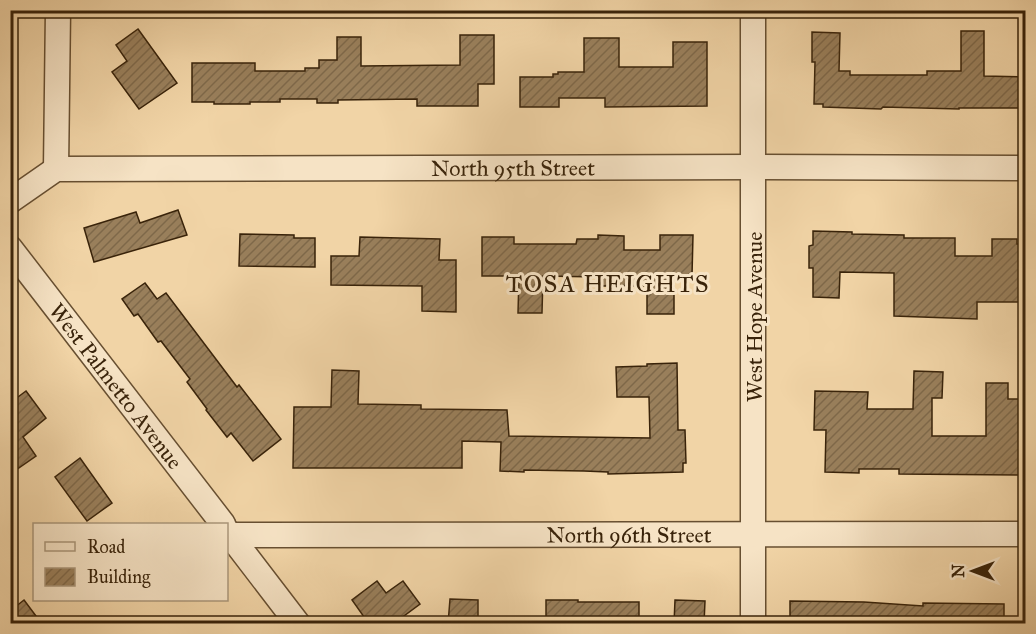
<svg xmlns="http://www.w3.org/2000/svg" width="1036" height="634" font-family="'IM FELL Great Primer',serif">
<defs>
<pattern id="building-hatch" width="6" height="6" patternUnits="userSpaceOnUse" patternTransform="scale(1.5)"><rect width="6" height="6" fill="#997f5b"/><path d="M-1 1l2-2M0 6l6-6M5 7l2-2" fill="none" stroke="#7e6849"/></pattern>
</defs>
<rect width="100%" height="100%" fill="#f1d4a6"/>
<filter id="stains"><feTurbulence type="fractalNoise" baseFrequency=".00333" numOctaves="4"/><feColorMatrix values="0 0 0 0 .2 0 0 0 0 .09 0 0 0 0 .02 0 0 0 .5 -.17"/></filter>
<radialGradient id="worn" r=".72"><stop offset=".6" stop-color="#630" stop-opacity="0"/><stop offset="1" stop-color="#630" stop-opacity=".3"/></radialGradient>
<g fill="url(#building-hatch)" stroke="#39230a" stroke-width="1.5">
<polygon points="138,29 177,83 139,109 112,72 127,61 116,45"/>
<polygon points="961,31 984,31 984,76 1026,77 1026,108 959,108 959,109 883,107 881,109 823,107 823,104 814,104 815,62 812,62 812,32 840,33 839,71 850,71 850,75 927,75 927,71 961,71"/>
<polygon points="460,35 494,35 494,84 478,84 478,106 417,106 417,99 338,100 338,103 317,103 317,99 280,99 280,102 250,102 250,104 214,104 214,102 192,102 192,63 255,63 255,71 305,71 305,68 319,68 319,60 337,60 337,37 361,37 361,66 460,65"/>
<polygon points="584,38 619,38 619,67 673,67 673,42 707,42 707,106 605,107 605,98 559,98 559,107 520,107 520,77 553,77 553,74 558,74 558,72 584,72"/>
<polygon points="178,210 187,235 94,262 84,228 136,212 140,223"/>
<polygon points="813,231 852,232 852,234 904,235 904,238 955,238 955,256 992,256 992,239 1017,239 1017,244 1026,244 1026,302 977,302 977,319 894,316 894,273 840,272 839,298 813,297 813,268 809,268 809,246 813,245"/>
<polygon points="240,234 294,235 294,238 315,238 315,267 239,266"/>
<polygon points="598,235 624,236 624,250 660,250 660,235 693,235 692,276 674,276 674,314 647,314 647,286 600,286 600,277 543,276 542,313 518,313 519,276 482,276 482,237 514,237 514,244 576,244 577,239 598,239"/>
<polygon points="360,237 440,239 439,260 456,260 456,312 422,311 422,286 331,285 331,256 359,256"/>
<polygon points="145,283 157,299 166,293 237,387 239,385 281,439 253,461 231,433 227,437 206,410 207,409 187,382 190,379 161,341 158,342 138,314 134,316 122,299"/>
<polygon points="677,363 678,430 685,430 686,463 683,463 683,472 608,474 608,472 584,471 524,470 524,472 500,471 501,442 462,441 462,468 293,468 294,407 331,407 332,370 359,371 358,404 421,405 421,409 507,410 509,436 650,438 649,397 617,397 616,367 647,366 647,364"/>
<polygon points="914,371 943,372 942,398 932,398 932,436 986,436 986,383 1008,383 1008,399 1026,399 1026,475 899,474 899,469 859,469 859,473 825,472 826,430 814,430 815,391 868,392 867,409 913,409"/>
<polygon points="26,391 46,418 23,437 36,456 10,474 10,403"/>
<polygon points="80,458 112,503 87,521 55,477"/>
<polygon points="377,581 386,593 403,581 420,604 393,624 369,624 352,600"/>
<polygon points="450,599 478,600 478,624 448,624"/>
<polygon points="24,600 42,624 10,624 10,611"/>
<polygon points="546,600 578,600 578,602 639,602 639,624 546,624"/>
<polygon points="675,600 705,601 704,624 674,624"/>
<polygon points="790,601 864,602 923,606 923,603 1004,604 1004,624 790,624"/>
</g>
<g fill="none" stroke-linecap="round" stroke-linejoin="round">
<g stroke="#674f31" stroke-width="27">
<g id="minor">
<polyline points="753,10 753,624"/>
<polyline points="56,169 58,10"/>
<path id="s1" d="M 10,201 L 56,169 L 753,167 L 1026,168"/>
<path id="s2" d="M 10,248 L 223,524"/>
<polyline points="226,530 298,624"/>
<path id="s3" d="M 231,535 L 1026,534"/>
</g>
</g>
<use href="#minor" stroke="#f6e3c5" stroke-width="24"/>
</g>
<g text-anchor="middle" stroke-width="6" stroke-linejoin="round" paint-order="stroke">
<g font-size="22" fill="#39230a" stroke="#f6e3c5">
<text dy="8" stroke="none"><textPath href="#s1" startOffset="513">North 95th Street</textPath></text>
<text transform="translate(754 317) rotate(-90)" y="8">West Hope Avenue</text>
<text dy="8" stroke="none"><textPath href="#s2" startOffset="174">West Palmetto Avenue</textPath></text>
<text dy="8" stroke="none"><textPath href="#s3" startOffset="398">North 96th Street</textPath></text>
</g>
<g font-size="24" letter-spacing="1.5" fill="#39230a" stroke="#f6e3c5">
<text x="608" y="292">TOSA HEIGHTS</text>
</g>
</g>
<rect width="1036" height="634" fill="none" stroke="#f1d4a6" stroke-width="36"/>
<rect x="12" y="12" width="1012" height="610" fill="none" stroke="#39230a" stroke-width="3"/>
<rect x="18" y="18" width="1000" height="598" fill="none" stroke="#39230a" stroke-width="1.5"/>
<rect x="33" y="523" width="195" height="78" fill="#f6e3c5" stroke="#aa967a" stroke-width="1.5"/>
<rect x="45" y="542" width="30" height="9" fill="#f6e3c5" stroke="#aa967a" stroke-width="1.5"/>
<text x="87" y="553" font-size="18" fill="#39230a">Road</text>
<rect x="45" y="568" width="30" height="18" fill="url(#building-hatch)" stroke="#aa967a" stroke-width="1.5"/>
<text x="87" y="583" font-size="18" fill="#39230a">Building</text>
<g transform="translate(973 571) rotate(270)" stroke="#f6e3c5" stroke-width="4.5" paint-order="stroke">
<path d="M0-4.5L10 22L0 15L-10 22Z" fill="#39230a"/>
<text y="-9" font-size="16" font-weight="bold" text-anchor="middle" fill="#39230a">N</text>
</g>
<rect width="100%" height="100%" filter="url(#stains)"/>
<rect width="100%" height="100%" fill="url(#worn)"/>
</svg>
